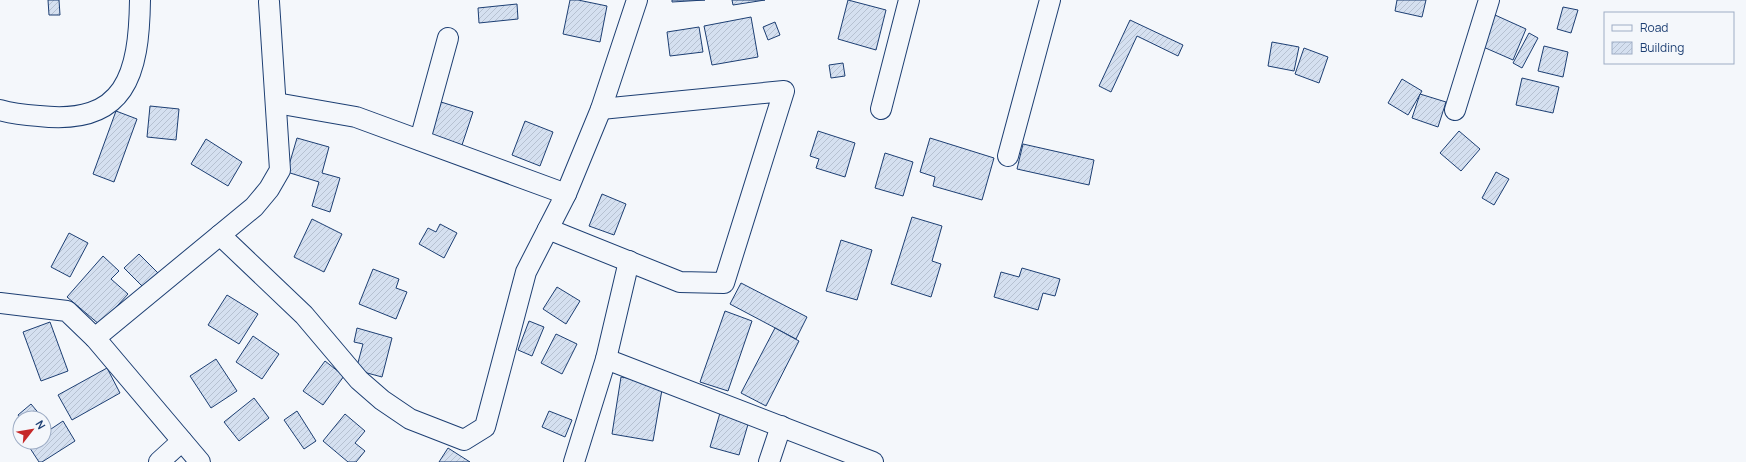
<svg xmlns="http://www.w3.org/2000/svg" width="1746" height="462" font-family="Manrope,sans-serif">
<defs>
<pattern id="building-hatch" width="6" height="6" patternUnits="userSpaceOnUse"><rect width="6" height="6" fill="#d5e0f0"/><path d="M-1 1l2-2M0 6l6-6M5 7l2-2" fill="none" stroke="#b6c1d1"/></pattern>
</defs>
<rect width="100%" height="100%" fill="#f4f7fb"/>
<g fill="url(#building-hatch)" stroke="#1d3f73">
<polygon points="48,0 59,0 60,15 49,15"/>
<polygon points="570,0 578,0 607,6 600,42 563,34"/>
<polygon points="672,0 705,0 672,2"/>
<polygon points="732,0 765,0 733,5"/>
<polygon points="848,0 886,10 876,50 838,39"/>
<polygon points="1397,0 1426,0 1422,17 1395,11"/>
<polygon points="517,4 518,19 479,23 478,8"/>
<polygon points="1563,7 1578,10 1571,33 1557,29"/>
<polygon points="1495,15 1526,29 1513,60 1481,46"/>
<polygon points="751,17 758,57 712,65 704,26"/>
<polygon points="1130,20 1183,45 1178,56 1137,36 1111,92 1099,86"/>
<polygon points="775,22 780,35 768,40 763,27"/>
<polygon points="699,27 703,52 670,56 667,32"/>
<polygon points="1529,33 1538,38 1522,68 1513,63"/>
<polygon points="1272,42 1299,47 1294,71 1268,66"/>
<polygon points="1544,46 1568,52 1563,77 1538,71"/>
<polygon points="1304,48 1328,57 1319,83 1295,74"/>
<polygon points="843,63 845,76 831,78 829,65"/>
<polygon points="1522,78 1559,87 1553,113 1516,105"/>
<polygon points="1402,79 1422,91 1408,115 1388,103"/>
<polygon points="1420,94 1446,102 1438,127 1412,118"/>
<polygon points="441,102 473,112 462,145 431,135"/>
<polygon points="150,106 179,109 176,140 147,137"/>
<polygon points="116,111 137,119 114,182 93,174"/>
<polygon points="525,121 553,132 540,166 512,155"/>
<polygon points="818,131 855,143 845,177 816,168 819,159 810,156"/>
<polygon points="1459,131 1480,149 1461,171 1440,153"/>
<polygon points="297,138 329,147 322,173 340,178 330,212 312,206 319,182 287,172"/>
<polygon points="930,138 994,158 982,200 933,186 935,177 920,172"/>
<polygon points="206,139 242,162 228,186 191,164"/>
<polygon points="1023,144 1094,160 1089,185 1017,169"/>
<polygon points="885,153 913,162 903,196 875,188"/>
<polygon points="1496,172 1509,179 1494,205 1482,198"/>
<polygon points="602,194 626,204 614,235 589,226"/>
<polygon points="912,217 942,226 932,261 941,264 931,297 891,284"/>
<polygon points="312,219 342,234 324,272 294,257"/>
<polygon points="440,224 457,233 444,258 419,244 428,228 436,232"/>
<polygon points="69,233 88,243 70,277 51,267"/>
<polygon points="841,240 872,250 857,300 826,291"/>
<polygon points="139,254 158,273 143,287 124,268"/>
<polygon points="103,256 119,271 111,279 128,294 100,325 67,297"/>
<polygon points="1022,268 1060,279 1055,296 1043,293 1038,310 994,297 1001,272 1019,277"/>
<polygon points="373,269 399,279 396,288 407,292 396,319 359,304"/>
<polygon points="741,283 807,317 796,339 730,304"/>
<polygon points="557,287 580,301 566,324 543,309"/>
<polygon points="227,295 258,314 239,344 208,325"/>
<polygon points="725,311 752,321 728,391 700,382"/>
<polygon points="529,321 544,327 532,356 518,350"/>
<polygon points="50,322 68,371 41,381 23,332"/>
<polygon points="357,328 392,338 382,377 356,370 363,344 354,342"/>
<polygon points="775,328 799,341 766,406 741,393"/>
<polygon points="556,334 577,344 562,374 541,363"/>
<polygon points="253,336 279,354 262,379 236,362"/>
<polygon points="216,359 237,391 211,408 190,376"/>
<polygon points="325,361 344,376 323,405 303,391"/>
<polygon points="107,368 120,393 72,420 58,395"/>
<polygon points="621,377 663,384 653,441 612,434"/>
<polygon points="254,398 269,418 239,441 224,422"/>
<polygon points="31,404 41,416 38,418 20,418 18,415"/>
<polygon points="297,411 316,441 304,449 284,420"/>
<polygon points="549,411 572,420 565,437 542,427"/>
<polygon points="720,413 749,421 739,455 710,447"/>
<polygon points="345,414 365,431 355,443 365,451 356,462 348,462 323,441"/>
<polygon points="63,421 75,441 42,462 39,462 26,442 44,442 44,425 47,423 51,429"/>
<polygon points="448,448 470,462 439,462"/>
</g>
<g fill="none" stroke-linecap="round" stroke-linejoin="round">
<g stroke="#1d3f73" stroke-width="22">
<g id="minor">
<polyline points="881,109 909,0"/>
<path d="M 0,110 C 13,114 26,115 39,116 C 126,126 139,74 140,0"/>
<polyline points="1455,110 1489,0"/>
<polyline points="420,140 448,38"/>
<polyline points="1008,156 1050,0"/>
<polyline points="566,194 601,109 637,0"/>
<polyline points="548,229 680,282 724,283 784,91 601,109"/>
<polyline points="220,235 304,315 359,380 382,400 410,419 464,440 485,427 526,272 566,194 356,117 276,103"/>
<polyline points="0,303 67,311 95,338 200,462"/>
<polyline points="95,338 254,207 269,189 280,170 269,2"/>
<polyline points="606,359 873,462"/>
<polyline points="159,462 182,441"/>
<polyline points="574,462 606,359 629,261"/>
<polyline points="769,462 781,426"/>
</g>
</g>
<use href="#minor" stroke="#f4f7fb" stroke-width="20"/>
</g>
<rect x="1604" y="12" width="130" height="52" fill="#f4f7fb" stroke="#9eadc5"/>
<rect x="1612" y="25" width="20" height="6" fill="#f4f7fb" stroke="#9eadc5"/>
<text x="1640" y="32" font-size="12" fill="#1d3f73">Road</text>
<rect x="1612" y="42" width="20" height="12" fill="url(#building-hatch)" stroke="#9eadc5"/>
<text x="1640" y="52" font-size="12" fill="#1d3f73">Building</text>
<g transform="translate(32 430) rotate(59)"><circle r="19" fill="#f4f7fb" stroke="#9eadc5"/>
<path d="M0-3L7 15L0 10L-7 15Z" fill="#c62828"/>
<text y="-6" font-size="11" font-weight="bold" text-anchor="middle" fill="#1d3f73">N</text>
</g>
</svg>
